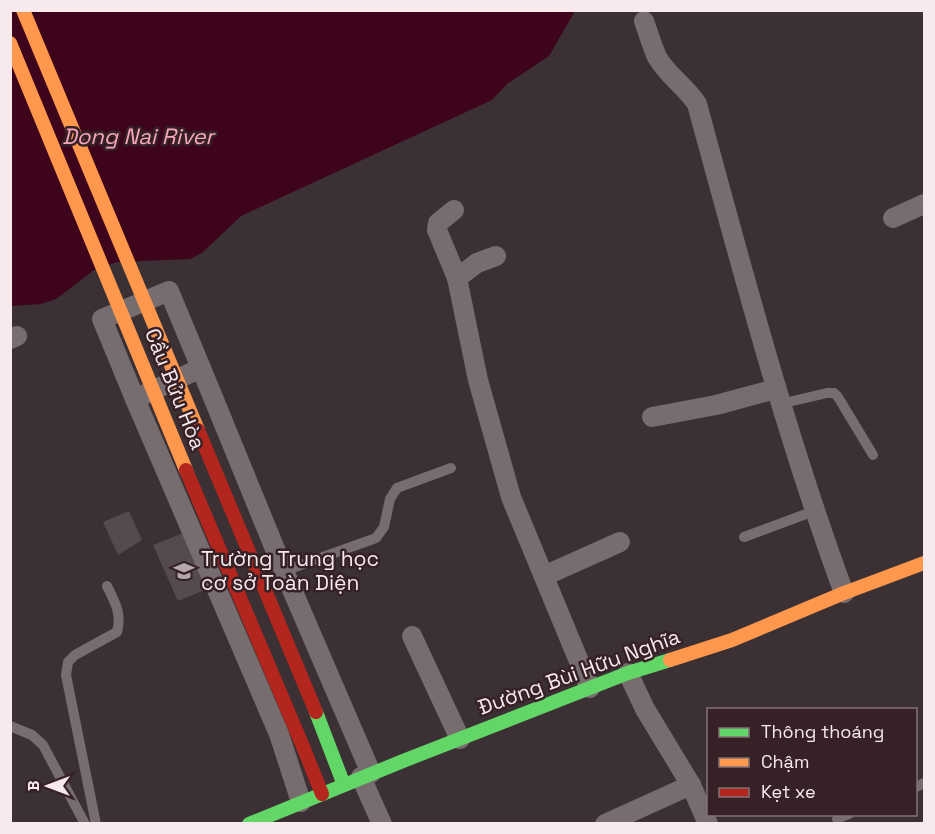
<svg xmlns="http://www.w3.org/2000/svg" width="935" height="834" font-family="'Space Grotesk',sans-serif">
<rect width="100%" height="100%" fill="#3b3033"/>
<polygon fill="#3e041c" points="11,11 575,11 549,56 507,84 492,100 241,216 202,253 190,259 117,262 94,270 56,299 41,304 11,306"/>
<g fill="#554a4d">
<polygon points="129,511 142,540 118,555 103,522"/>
<polygon points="186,532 210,588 178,601 153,545"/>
</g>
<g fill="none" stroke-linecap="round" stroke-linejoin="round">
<g stroke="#776c6e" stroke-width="10">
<polyline points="780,404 827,393 834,393 838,397 873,455"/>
<polyline points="744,537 814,511"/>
<polyline points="284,571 376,538 384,527 390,499 397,488 451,468"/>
<polyline points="10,726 32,735 43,745 85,824"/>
<polyline points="916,787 924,783"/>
<polyline points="837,819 849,814"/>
<path d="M 96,824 L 66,675 L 68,662 L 75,655 L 117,632 C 122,614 115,602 107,586"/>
</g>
<g stroke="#776c6e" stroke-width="20">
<path d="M 644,21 C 648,32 652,46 657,57 C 667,75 686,87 697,104 C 742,269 785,433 844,593"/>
<polyline points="454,210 438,223 437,230 457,278"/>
<polyline points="893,218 924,204"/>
<polyline points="496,256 477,263 457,278 478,380 511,497 590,688"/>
<polyline points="10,339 17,336"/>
<polyline points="135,399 102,319 169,291 201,368"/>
<polyline points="652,417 716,405 776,389"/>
<polyline points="544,576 620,542"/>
<polyline points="412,636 460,739"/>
<polyline points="628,673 645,709 691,785 708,824"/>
<polyline points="361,777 382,824"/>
<polyline points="301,802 279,734 135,399 201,368 284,571 371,773"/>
<polyline points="605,824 691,785"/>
</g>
<g stroke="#63d668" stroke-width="14">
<polyline points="316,712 344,785"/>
<polyline points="249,824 403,761 628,673 670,660"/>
</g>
<polyline stroke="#ff974d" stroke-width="14" points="670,660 732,640 844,593 924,563"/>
<polyline stroke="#b3261e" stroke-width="14" points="304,749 322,794"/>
<g stroke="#ff974d" stroke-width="14">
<polyline points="23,10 198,430"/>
<polyline points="10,43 186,470"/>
</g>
<g stroke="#b3261e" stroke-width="14">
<polyline points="198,430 316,712"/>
<polyline points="186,470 304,749"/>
</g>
</g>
<defs>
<g id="school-bare" transform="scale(1.62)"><path d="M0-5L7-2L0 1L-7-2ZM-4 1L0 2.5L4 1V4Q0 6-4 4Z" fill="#b5a8ab" stroke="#352126" stroke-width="2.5" paint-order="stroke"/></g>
</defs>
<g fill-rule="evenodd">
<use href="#school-bare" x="184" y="571"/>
</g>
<g text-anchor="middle" stroke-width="5" stroke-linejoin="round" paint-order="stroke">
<g font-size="21" fill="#f7e9ec" stroke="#352126">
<text transform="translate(175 389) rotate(68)" y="7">Cầu Bửu Hòa</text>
<text transform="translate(579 672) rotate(-20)" y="7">Đường Bùi Hữu Nghĩa</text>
</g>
<g font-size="21" fill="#f7e9ec" stroke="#352126" text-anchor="start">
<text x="201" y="566">Trường Trung học<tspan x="201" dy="24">cơ sở Toàn Diện</tspan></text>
</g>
<g font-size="22" font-style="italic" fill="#f8a6bc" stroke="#352126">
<text x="138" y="144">Dong Nai River</text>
</g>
</g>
<rect width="935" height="834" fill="none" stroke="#f7e9ec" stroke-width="24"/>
<rect x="707" y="708" width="210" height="108" fill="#352126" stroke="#837175" stroke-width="1.5"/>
<rect x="719" y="728" width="30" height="9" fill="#63d668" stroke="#837175" stroke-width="1.5"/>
<text x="761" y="738" font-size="18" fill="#f7e9ec">Thông thoáng</text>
<rect x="719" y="758" width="30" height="9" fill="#ff974d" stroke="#837175" stroke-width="1.5"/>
<text x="761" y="768" font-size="18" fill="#f7e9ec">Chậm</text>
<rect x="719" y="788" width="30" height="9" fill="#b3261e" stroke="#837175" stroke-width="1.5"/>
<text x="761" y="798" font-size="18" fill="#f7e9ec">Kẹt xe</text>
<g transform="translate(48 786) rotate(270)" stroke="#352126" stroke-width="4.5" paint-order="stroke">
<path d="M0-4.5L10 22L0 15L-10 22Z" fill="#f7e9ec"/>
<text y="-9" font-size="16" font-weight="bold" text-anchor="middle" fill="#f7e9ec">B</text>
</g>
</svg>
